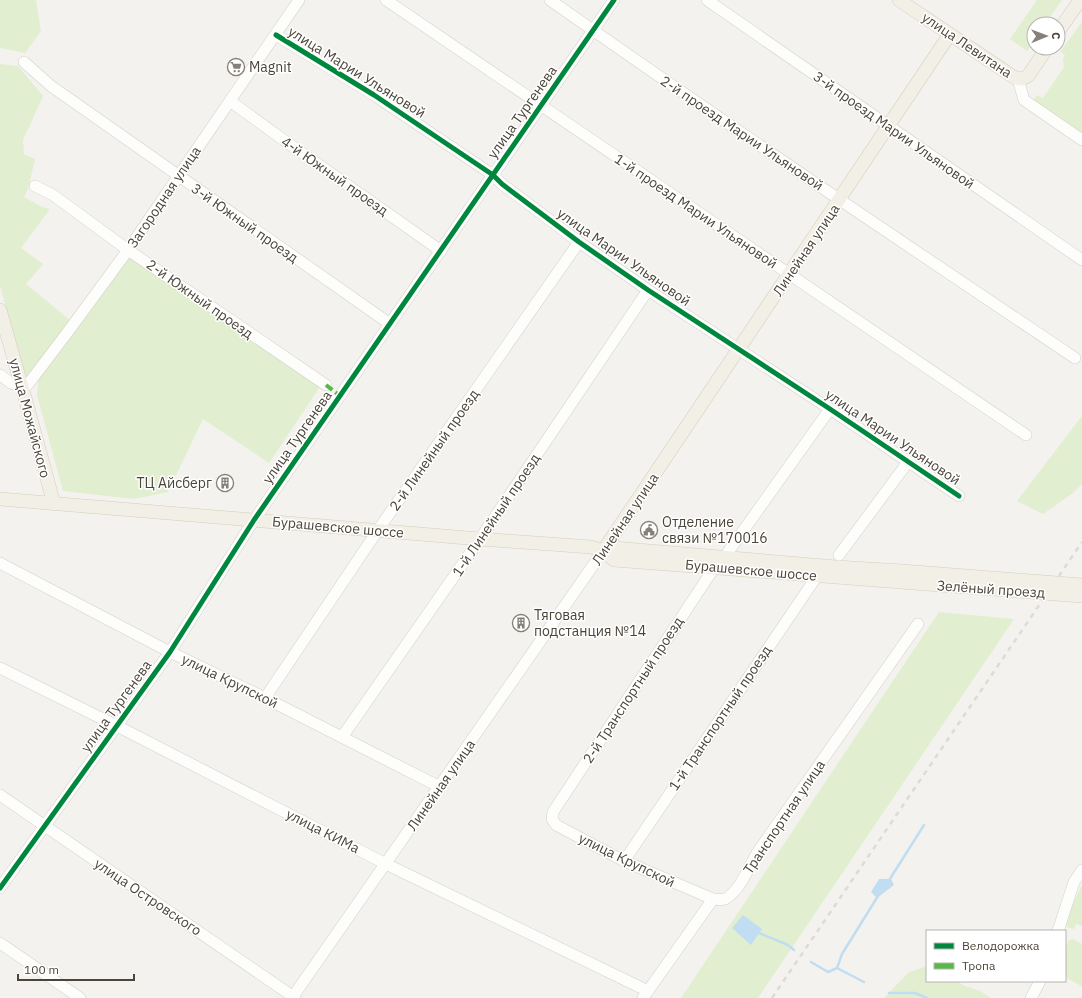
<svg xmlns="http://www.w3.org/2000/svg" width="1082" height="998" font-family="'IBM Plex Sans',sans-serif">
<rect width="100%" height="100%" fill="#f4f2ee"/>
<g fill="#e1eecf">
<polygon points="0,0 36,0 41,31 25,53 0,48"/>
<polygon points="1037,0 1062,0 1045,24 1034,24 1034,41 1027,51 1010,39"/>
<polygon points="1082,22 1082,136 1032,102 1037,95 1043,98 1064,67 1063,60 1065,55 1060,52"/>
<polygon points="0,64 18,66 43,96 23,140 24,154 35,159 28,189 24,197 42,207 50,209 21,248 43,264 26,284 71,321 27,378 25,377 0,286"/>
<polygon points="129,254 321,385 269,463 203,419 168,492 134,499 63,491 37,395 38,383 40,377"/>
<polygon points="1082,416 1082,484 1073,493 1043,514 1017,501"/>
<polygon points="939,612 1014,619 758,998 681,998"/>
<polygon points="1082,885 1082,926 1076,924 1074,929 1066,927 1068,914"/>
<polygon points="1073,939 1082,944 1082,986 1081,986 1065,977 1065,948 1069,940"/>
<polygon points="927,966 927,981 956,981 965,986 980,991 991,998 884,998 909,972"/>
</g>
<g fill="#c0ddf1">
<polygon points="879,879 891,879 894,885 877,898 871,892"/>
<polygon points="743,915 762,929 751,945 732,928"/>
</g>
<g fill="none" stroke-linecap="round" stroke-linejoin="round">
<g stroke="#c0ddf1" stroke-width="2.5">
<polyline points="888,882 924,825"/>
<polyline points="759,933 788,945 794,950"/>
<polyline points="811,962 828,972 837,968 864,982"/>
<polyline points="837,968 842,954 878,896"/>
<polyline points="889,993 915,993 927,998"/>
</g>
<g stroke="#d2d0cb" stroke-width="12">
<g id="minor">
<polyline points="386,0 1026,435"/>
<path d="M 550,0 C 723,122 899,240 1075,358"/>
<polyline points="707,0 1082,260"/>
<polyline points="276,35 374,95 493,175 502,184 579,242 648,290 830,409 959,496"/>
<polyline points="24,62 51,86 390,324"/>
<polyline points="1018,79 1024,100 1082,140"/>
<polyline points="230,101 285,141 441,251"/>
<polyline points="35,186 53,195 128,250 326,385"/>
<polyline points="0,375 11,383 23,388 29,383 67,333 128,250 299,0"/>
<polyline points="839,555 908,462"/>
<polyline points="727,557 728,552 830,409"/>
<polyline points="0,563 170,652 265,698 440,787"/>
<polyline points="712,567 712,571 553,812 552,819 556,825 624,861 713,899"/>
<polyline points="0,668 117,726 386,864 648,991"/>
<polyline points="265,698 378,530 579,242"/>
<polyline points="342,737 480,539 648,290"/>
<polyline points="0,795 295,998"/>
<polyline points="624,861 817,576"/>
<polyline points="0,888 170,652 254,520 614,0"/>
<polyline points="1058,931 1074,882 1082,870"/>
<polyline points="0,943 80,998"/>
<polyline points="292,998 603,551"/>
<path d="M 643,998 L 713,899 C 716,899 722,900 725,899 C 740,891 749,867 757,853 L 918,624"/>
<polyline points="1031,998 1040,981"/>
</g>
</g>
<g stroke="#d6cebb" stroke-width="14">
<g id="major">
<polyline points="899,0 1015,78 1022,79 1028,76 1047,48"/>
<polyline points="1058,32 1080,0"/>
<polyline points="0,310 29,412 54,504"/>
<polyline points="0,499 480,539 591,547 603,551 614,560 901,582"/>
<polyline points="603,551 950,34"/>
<polyline points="603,551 614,548 836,567 902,571"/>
</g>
</g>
<use href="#minor" stroke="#fdfdfc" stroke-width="11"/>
<use href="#major" stroke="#f2efe6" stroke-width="13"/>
<polyline stroke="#dbdbda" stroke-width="2.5" stroke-dasharray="5 5" stroke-linecap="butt" points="772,998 1082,542"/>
<g stroke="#d6cebb" stroke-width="14" stroke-linecap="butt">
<g id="major-bridge">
<polyline points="902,571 1082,585"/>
<polyline points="901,582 1082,596"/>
</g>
</g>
<use href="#major-bridge" stroke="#f2efe6" stroke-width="13"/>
<polyline stroke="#58b947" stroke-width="4" stroke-dasharray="8 4" stroke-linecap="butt" points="326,385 340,396"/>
<g stroke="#fff" stroke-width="8">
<g id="cycleway">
<polyline points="276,35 374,95 493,175 502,184 579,242 648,290 830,409 959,496"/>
<polyline points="0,888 170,652 254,520 614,0"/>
</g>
</g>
<use href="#cycleway" stroke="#00873e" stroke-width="5"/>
</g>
<defs>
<g id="supermarket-ring" transform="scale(0.9)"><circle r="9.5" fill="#fff" stroke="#868178" stroke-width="1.5"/><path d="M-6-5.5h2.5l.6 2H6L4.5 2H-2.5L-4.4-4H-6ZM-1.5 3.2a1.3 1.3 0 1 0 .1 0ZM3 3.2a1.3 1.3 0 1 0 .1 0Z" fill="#868178"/></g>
<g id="building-ring" transform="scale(0.9)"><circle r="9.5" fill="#fff" stroke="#868178" stroke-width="1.5"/><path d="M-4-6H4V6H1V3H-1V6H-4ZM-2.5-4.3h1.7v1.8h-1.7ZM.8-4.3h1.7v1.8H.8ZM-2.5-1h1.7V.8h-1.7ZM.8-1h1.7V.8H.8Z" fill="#868178"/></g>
<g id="civic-ring" transform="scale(0.9)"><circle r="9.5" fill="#fff" stroke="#868178" stroke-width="1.5"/><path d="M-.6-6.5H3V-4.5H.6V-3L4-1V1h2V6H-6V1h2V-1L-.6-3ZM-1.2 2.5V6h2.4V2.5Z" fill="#868178"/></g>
</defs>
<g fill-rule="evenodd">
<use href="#supermarket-ring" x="236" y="67"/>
<use href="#building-ring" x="225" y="483"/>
<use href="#civic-ring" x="649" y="530"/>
<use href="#building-ring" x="521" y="623"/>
</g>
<g text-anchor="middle" stroke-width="3" stroke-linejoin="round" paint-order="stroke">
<g font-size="14" fill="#4b4439" stroke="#fff">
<text transform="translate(967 45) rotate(34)" y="5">улица Левитана</text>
<text transform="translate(357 72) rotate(32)" y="5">улица Марии Ульяновой</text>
<text transform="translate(522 112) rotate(-55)" y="5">улица Тургенева</text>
<text transform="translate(894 130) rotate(35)" y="5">3-й проезд Марии Ульяновой</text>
<text transform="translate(742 133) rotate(34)" y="5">2-й проезд Марии Ульяновой</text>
<text transform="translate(335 176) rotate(35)" y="5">4-й Южный проезд</text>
<text transform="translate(164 197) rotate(-56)" y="5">Загородная улица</text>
<text transform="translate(696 211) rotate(34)" y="5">1-й проезд Марии Ульяновой</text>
<text transform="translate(245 223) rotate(35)" y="5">3-й Южный проезд</text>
<text transform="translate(806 250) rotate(-56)" y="5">Линейная улица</text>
<text transform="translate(624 257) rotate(35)" y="5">улица Марии Ульяновой</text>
<text transform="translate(200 299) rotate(35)" y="5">2-й Южный проезд</text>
<text transform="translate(30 418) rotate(75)" y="5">улица Можайского</text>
<text transform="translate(297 437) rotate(-55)" y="5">улица Тургенева</text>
<text transform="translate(893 437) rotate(34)" y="5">улица Марии Ульяновой</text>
<text transform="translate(434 450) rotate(-55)" y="5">2-й Линейный проезд</text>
<text transform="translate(496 515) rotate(-56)" y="5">1-й Линейный проезд</text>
<text transform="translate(625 519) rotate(-56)" y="5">Линейная улица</text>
<text transform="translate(338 527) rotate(5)" y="5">Бурашевское шоссе</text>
<text transform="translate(751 570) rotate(5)" y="5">Бурашевское шоссе</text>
<text transform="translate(991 589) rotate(4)" y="5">Зелёный проезд</text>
<text transform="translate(230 681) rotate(26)" y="5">улица Крупской</text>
<text transform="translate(633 690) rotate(-57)" y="5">2-й Транспортный проезд</text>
<text transform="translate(116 706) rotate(-54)" y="5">улица Тургенева</text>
<text transform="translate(720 718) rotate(-56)" y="5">1-й Транспортный проезд</text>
<text transform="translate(441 785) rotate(-55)" y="5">Линейная улица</text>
<text transform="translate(784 817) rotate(-56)" y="5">Транспортная улица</text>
<text transform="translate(323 831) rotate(27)" y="5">улица КИМа</text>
<text transform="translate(627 860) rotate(26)" y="5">улица Крупской</text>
<text transform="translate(148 897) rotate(34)" y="5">улица Островского</text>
</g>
<g font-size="14" fill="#4b4439" stroke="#fff" text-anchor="start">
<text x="249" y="72">Magnit</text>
<text x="212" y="488" text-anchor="end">ТЦ Айсберг</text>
<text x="662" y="527">Отделение<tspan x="662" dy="16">связи №170016</tspan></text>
<text x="534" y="620">Тяговая<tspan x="534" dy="16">подстанция №14</tspan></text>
</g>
</g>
<rect x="926" y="930" width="140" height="52" fill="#ffffff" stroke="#b7b4b0"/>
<rect x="934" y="943" width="20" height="6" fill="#00873e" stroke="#b7b4b0"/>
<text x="962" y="950" font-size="12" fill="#4b4439">Велодорожка</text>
<rect x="934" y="963" width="20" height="6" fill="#58b947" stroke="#b7b4b0"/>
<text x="962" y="970" font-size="12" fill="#4b4439">Тропа</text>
<g transform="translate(1046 36) rotate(89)"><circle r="19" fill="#ffffff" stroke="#b7b4b0"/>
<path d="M0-3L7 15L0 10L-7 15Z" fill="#868178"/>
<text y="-6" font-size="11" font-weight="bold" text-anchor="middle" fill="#4b4439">С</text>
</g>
<path d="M18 974v6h116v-6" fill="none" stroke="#4b4439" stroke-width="2"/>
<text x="24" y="974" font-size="12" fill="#4b4439" stroke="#ffffff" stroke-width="3" paint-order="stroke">100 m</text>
</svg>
